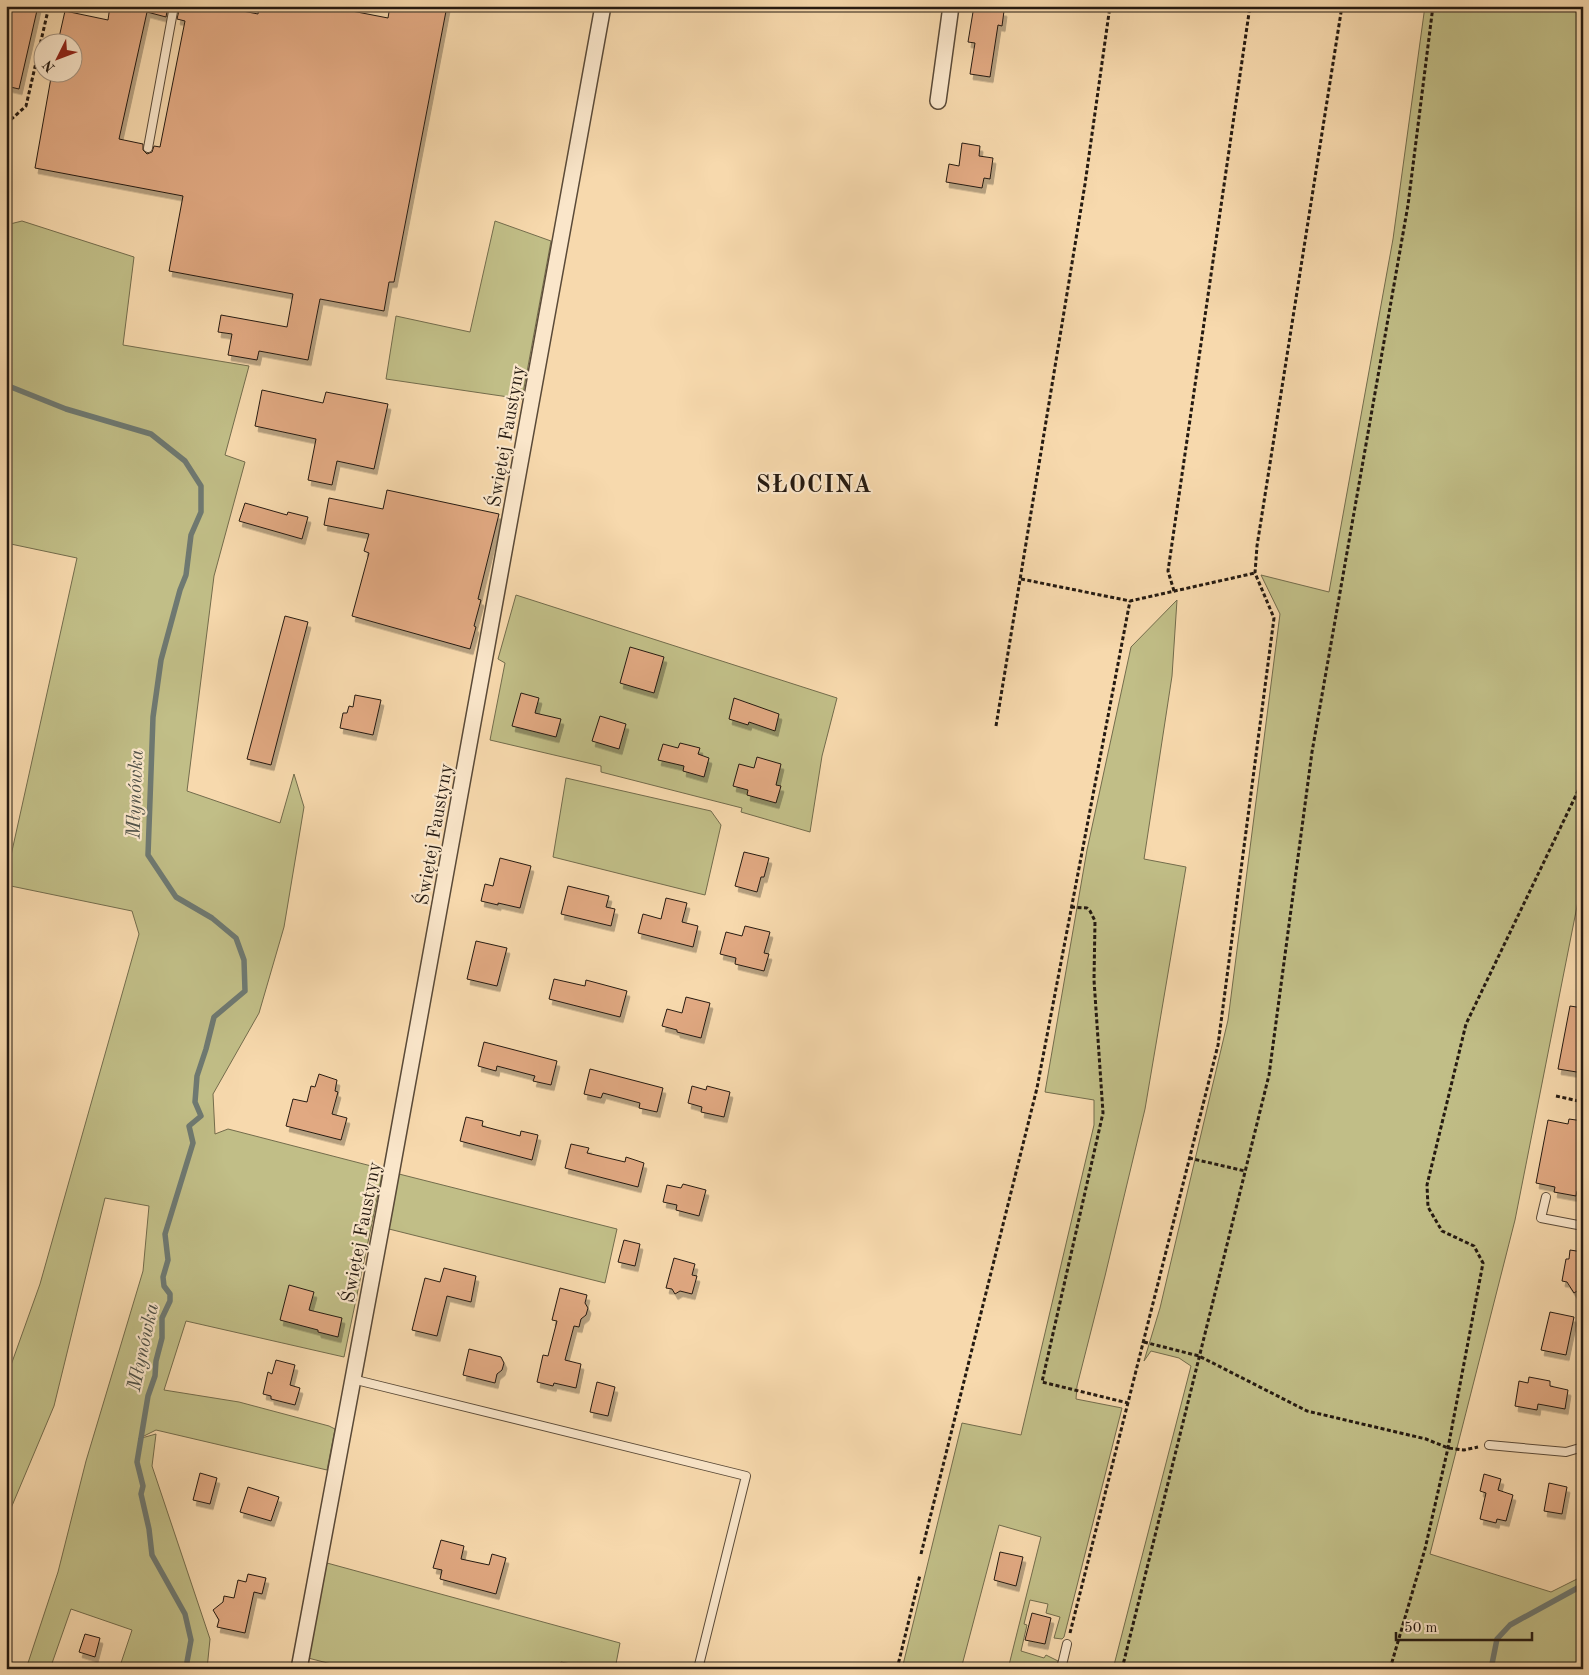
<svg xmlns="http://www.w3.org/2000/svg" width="1589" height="1675" font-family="'Old Standard TT',serif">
<defs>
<filter id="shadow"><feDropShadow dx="3" dy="5.5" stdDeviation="0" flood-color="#0004"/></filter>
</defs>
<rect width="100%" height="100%" fill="#f7d9ad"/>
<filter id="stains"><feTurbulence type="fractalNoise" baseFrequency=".004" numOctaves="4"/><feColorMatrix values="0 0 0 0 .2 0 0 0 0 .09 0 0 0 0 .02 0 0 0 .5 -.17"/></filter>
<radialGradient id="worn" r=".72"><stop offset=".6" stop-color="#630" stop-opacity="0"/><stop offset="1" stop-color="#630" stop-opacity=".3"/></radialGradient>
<g fill="#c1be87" stroke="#736c4c">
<polygon points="1425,6 1583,6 1583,876 1515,1220 1430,1554 1551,1592 1583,1576 1583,1669 1113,1669 1191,1366 1179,1358 1151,1351 1144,1361 1160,1308 1228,1020 1280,614 1261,575 1329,592 1393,239"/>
<polygon points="22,221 134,257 123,345 249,366 225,455 245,462 214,576 187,791 280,823 294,774 304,807 284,927 259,1013 213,1094 215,1134 228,1129 379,1168 382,1175 344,1357 186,1321 164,1390 239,1402 329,1426 335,1429 327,1470 156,1430 138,1439 156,1434 152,1466 210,1639 207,1669 119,1669 132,1630 71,1609 50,1669 26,1669 58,1572 86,1461 143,1271 149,1206 105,1198 54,1406 6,1520 6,1379 40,1284 139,934 132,911 6,885 6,878 77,558 6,543 6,225"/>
<polygon points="495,221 551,241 522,399 386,379 396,316 470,332"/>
<polygon points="516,595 837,698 822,756 810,832 741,812 742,808 601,772 601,766 490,740 505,663 498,659"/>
<polygon points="1177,600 1172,676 1144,859 1186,867 1145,1109 1105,1276 1077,1386 1076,1399 1122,1408 1064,1637 1062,1639 1054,1638 1060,1617 1046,1613 1048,1604 1030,1600 1024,1624 1027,1625 1021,1651 1044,1658 1046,1655 1058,1661 1056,1669 1008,1669 1041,1537 999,1525 961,1669 902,1669 962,1423 1021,1435 1094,1125 1094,1100 1045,1092 1087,850 1131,647"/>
<polygon points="566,778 711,811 721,825 705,895 553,857"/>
<polygon points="399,1174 617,1229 605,1283 389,1229"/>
<polygon points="327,1563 620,1643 615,1669 599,1669 587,1665 586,1667 561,1662 560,1667 558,1667 557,1669 351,1669 308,1658"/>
</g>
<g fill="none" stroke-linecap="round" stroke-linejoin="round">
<g stroke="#6e7972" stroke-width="5.5">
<polyline points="6,385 66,409 151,434 185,461 201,486 201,512 191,535 186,575 180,590 161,660 153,717 148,855 176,897 212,918 236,938 244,960 245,991 214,1017 206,1049 197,1076 195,1102 201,1116 189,1126 193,1143 165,1234 168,1260 163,1277 164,1286 170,1294 170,1301 162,1318 162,1338 156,1361 155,1376 148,1396 137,1462 143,1486 141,1494 149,1529 152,1555 185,1614 191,1640 187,1662 188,1669"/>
<polyline points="1491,1669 1497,1639 1510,1625 1583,1585"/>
</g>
</g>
<g fill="#e1a982" stroke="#251a11" filter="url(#shadow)">
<polygon points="6,6 38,6 19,89 6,86"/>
<polygon points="110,6 168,6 166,17 147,12 119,139 143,144 143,150 147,154 152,152 154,146 160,147 185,21 177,19 180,6 217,6 258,14 259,6 326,6 388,18 390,6 447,6 394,282 389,282 384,311 320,299 308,360 259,351 257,360 228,355 232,334 218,332 221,315 287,327 293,294 169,271 183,196 35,168 52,72 72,72 72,42 58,42 65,11 108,20"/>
<polygon points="974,6 1004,11 1002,26 998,25 990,77 970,74 975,43 968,42"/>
<polygon points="962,143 980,146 979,156 993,158 990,179 984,178 982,188 946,182 949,164 959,166"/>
<polygon points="262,390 323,403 326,392 388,404 374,469 337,461 332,485 308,480 316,439 255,426"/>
<polygon points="387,490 499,514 478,599 481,600 474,626 476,627 470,649 352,616 369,553 364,551 369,534 324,525 329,498 383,509"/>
<polygon points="245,503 287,515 288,512 308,517 302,539 239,521"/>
<polygon points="285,616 308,622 271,765 247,759"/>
<polygon points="630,647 664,657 654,693 620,683"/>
<polygon points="521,693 539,698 535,713 561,719 556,737 512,726"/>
<polygon points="355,695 381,700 373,735 340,728 343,713 347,713 349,706 353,707"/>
<polygon points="734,698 779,714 775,731 749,722 748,725 729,719"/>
<polygon points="600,716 626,724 619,749 592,741"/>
<polygon points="680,743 700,748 698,754 709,758 704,777 683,771 684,766 658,760 663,744 678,748"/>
<polygon points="757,757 781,764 776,785 781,786 776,803 747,795 748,790 733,786 739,764 754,768"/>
<polygon points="744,852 769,858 764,877 761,877 757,892 735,886"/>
<polygon points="500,858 531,866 520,908 498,903 498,905 481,901 485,884 493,886"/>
<polygon points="568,886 609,896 606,907 615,909 611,926 561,914"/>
<polygon points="666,898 687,903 682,922 698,926 693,947 638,933 643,914 661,919"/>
<polygon points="745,926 770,932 764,953 769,954 764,971 735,964 736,958 720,954 726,932 742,936"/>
<polygon points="476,941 507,948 497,986 467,979"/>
<polygon points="554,979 585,986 586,980 627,991 620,1017 549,999"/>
<polygon points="686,997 710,1003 701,1038 677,1032 677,1030 662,1026 667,1009 682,1013"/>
<polygon points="1570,1006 1583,1008 1583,1073 1558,1069"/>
<polygon points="484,1042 557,1061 551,1085 533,1081 535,1076 497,1066 496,1071 478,1066"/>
<polygon points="590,1069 663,1088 657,1112 639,1108 640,1103 603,1093 601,1098 584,1094"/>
<polygon points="319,1074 337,1080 335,1091 338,1092 332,1114 347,1118 341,1140 286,1126 293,1099 307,1102 311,1086 315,1087"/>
<polygon points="692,1086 706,1090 707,1086 730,1092 724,1117 701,1112 702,1107 688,1103"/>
<polygon points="466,1117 483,1121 482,1126 520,1136 521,1131 538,1135 532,1160 460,1141"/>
<polygon points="1569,1119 1583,1121 1583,1193 1577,1191 1576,1196 1554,1192 1555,1187 1536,1183 1548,1120 1568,1124"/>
<polygon points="571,1144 589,1148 587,1153 625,1162 626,1157 644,1163 638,1187 565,1168"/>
<polygon points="683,1184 706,1190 699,1216 676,1210 677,1205 663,1202 667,1185 681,1188"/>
<polygon points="624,1240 640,1244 635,1266 618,1262"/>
<polygon points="1570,1250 1583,1252 1583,1287 1574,1293 1567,1282 1562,1281 1566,1259 1569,1259"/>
<polygon points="674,1258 695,1264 692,1275 697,1276 692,1294 680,1291 675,1294 672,1289 666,1288"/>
<polygon points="444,1268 476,1276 471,1302 447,1296 437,1336 412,1330 425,1278 440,1282"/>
<polygon points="289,1285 314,1292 309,1310 342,1318 338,1337 318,1332 318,1330 280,1320"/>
<polygon points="560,1288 587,1295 585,1303 588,1308 586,1315 581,1319 579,1327 574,1326 565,1360 581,1364 576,1388 554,1383 553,1386 537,1382 543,1355 548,1356 557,1321 552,1320"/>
<polygon points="1550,1312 1574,1317 1566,1355 1541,1350"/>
<polygon points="469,1349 501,1357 504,1363 502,1370 497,1374 495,1383 463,1375"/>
<polygon points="276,1360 295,1365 290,1385 300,1388 295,1405 271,1399 271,1396 263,1394 268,1372 272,1374"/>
<polygon points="1529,1377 1550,1381 1550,1386 1568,1390 1565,1409 1538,1404 1537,1410 1515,1406 1519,1381 1528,1383"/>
<polygon points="597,1382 615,1387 608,1416 590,1412"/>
<polygon points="200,1473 217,1478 210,1504 193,1500"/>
<polygon points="1484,1474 1501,1479 1498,1490 1513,1495 1506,1521 1497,1519 1496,1523 1480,1519 1486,1493 1480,1491"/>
<polygon points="1549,1483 1567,1487 1562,1514 1544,1511"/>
<polygon points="248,1487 279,1497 271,1521 240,1512"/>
<polygon points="441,1540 464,1546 461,1559 489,1565 492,1554 506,1558 496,1594 440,1579 442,1570 433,1568"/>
<polygon points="1000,1552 1023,1557 1016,1586 994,1580"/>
<polygon points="248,1574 266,1578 262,1594 254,1592 245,1633 217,1627 219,1620 213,1610 223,1602 224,1596 234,1598 238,1580 246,1582"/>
<polygon points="1032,1613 1051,1618 1045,1644 1025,1640"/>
<polygon points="85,1634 100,1638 95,1657 79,1652"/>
</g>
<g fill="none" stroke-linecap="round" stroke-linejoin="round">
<g stroke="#5a4a38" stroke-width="10">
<g id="service">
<polyline points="148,148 174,6"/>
<polyline points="1546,1197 1541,1218 1583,1226"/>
<polyline points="352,1379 746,1476 698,1669"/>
<polyline points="1489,1445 1566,1452 1583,1447"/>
<polyline points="1061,1669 1067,1644"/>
</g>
</g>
<g stroke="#5a4a38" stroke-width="18">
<g id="minor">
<polyline points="938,101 951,6"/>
<polyline points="299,1669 385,1207 603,6"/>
</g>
</g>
<g stroke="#251a11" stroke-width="3" stroke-dasharray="4 2.5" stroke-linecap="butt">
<polyline points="6,124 26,106 49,6"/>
<polyline points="1021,579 1130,601 1255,573"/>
<polyline points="1174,591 1168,571 1250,6"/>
<polyline points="996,726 1085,184 1110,6"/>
<polyline points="1071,907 1087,908 1090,911 1095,921 1094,980 1103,1113 1042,1382 1128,1403"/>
<polyline points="1556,1096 1583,1102"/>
<polyline points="1189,1158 1245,1171"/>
<polyline points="1144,1342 1199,1356 1307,1411 1426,1439 1448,1448 1464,1450 1478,1447"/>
<polyline points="921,1554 1037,1088 1130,601"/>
<polyline points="1070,1633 1218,1045 1274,618 1255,573 1257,546 1342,6"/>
<polyline points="897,1669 920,1575"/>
<polyline points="1122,1669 1269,1075 1312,752 1408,205 1433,6"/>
<polyline points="1390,1669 1425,1549 1448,1448 1483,1263 1474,1246 1442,1231 1428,1207 1427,1185 1466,1024 1578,791 1583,774"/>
</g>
<use href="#service" stroke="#fae6ca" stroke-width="8"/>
<use href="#minor" stroke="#fae6ca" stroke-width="15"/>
</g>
<g text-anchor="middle" stroke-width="4.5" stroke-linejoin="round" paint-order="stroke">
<g font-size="19" fill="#251a11" stroke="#fae6ca">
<text transform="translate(505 436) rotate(-80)" y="7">Świętej Faustyny</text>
<text transform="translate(433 834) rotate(-80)" y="7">Świętej Faustyny</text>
<text transform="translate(360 1232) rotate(-79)" y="7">Świętej Faustyny</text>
</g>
<g font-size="20" font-style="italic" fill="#505249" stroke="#fae6ca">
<text transform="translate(134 794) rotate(-88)" y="7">Młynówka</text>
<text transform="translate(142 1347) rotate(-78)" y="7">Młynówka</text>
</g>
<g font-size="24" font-weight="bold" letter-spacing="1" fill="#251a11" stroke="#fae6ca">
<text x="814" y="492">SŁOCINA</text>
</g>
</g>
<rect width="1589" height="1675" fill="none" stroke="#f7d9ad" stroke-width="25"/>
<rect x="8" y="8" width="1574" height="1660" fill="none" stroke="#251a11" stroke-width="2.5"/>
<rect x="12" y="12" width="1564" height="1650" fill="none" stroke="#251a11"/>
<g transform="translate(58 58) rotate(228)"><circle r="24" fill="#fae6ca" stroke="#a59480"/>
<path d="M0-4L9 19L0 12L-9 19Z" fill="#8f2418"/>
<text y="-8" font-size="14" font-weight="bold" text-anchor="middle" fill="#251a11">N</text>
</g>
<path d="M1396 1632v8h136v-8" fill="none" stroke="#251a11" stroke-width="2.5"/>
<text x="1404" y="1632" font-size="15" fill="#251a11" stroke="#fae6ca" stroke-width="4" paint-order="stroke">50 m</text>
<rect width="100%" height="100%" filter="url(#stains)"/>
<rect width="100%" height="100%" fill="url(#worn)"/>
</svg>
